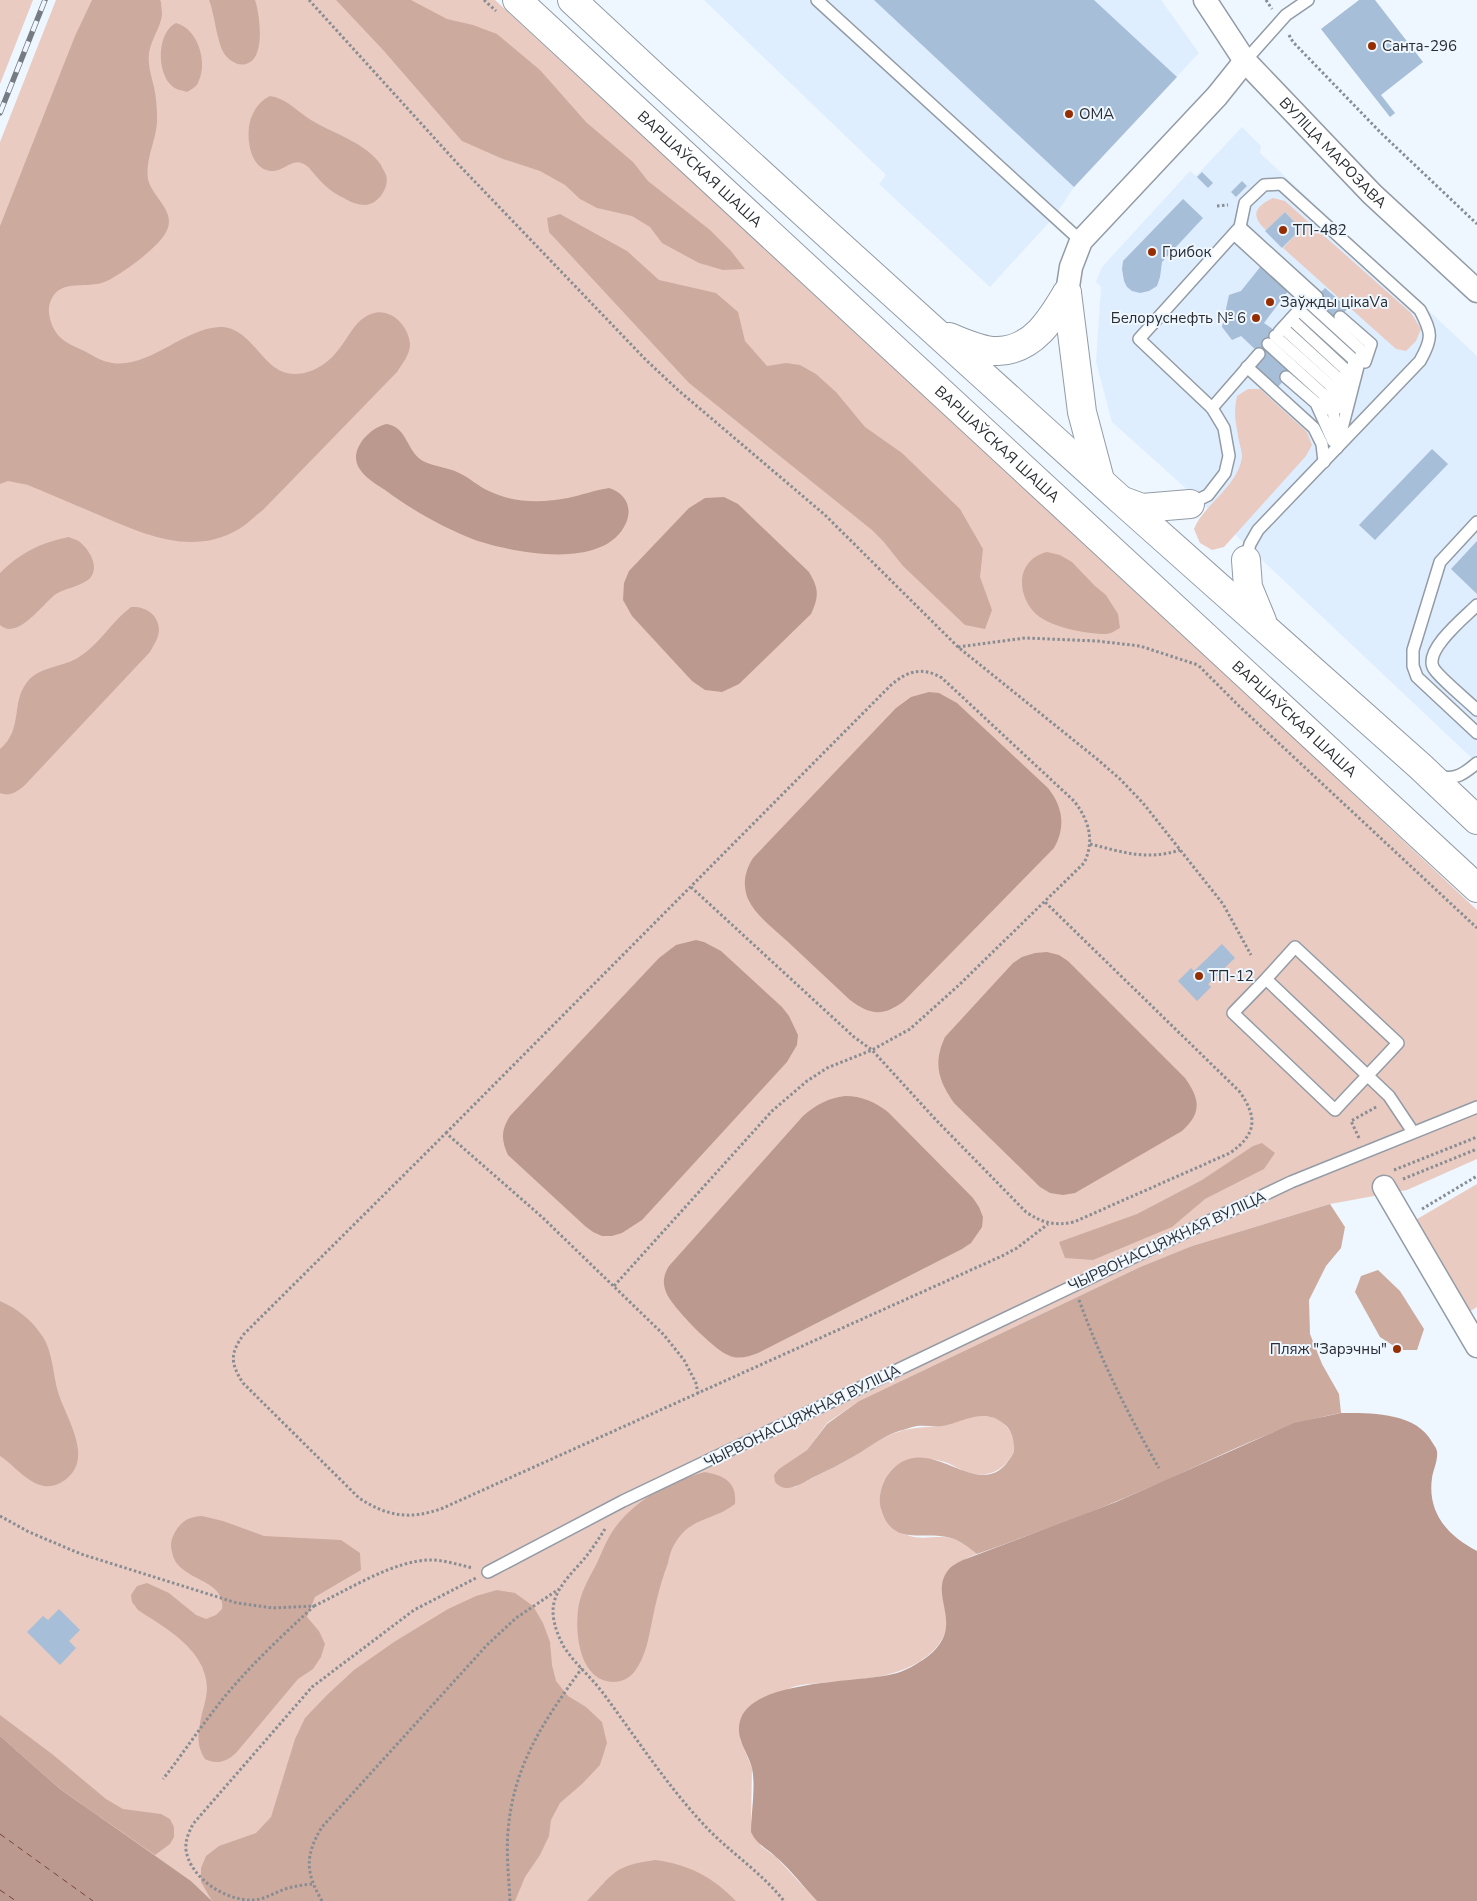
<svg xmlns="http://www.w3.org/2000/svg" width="1477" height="1901" font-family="'Nunito Sans',sans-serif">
<rect width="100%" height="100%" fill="#eef6ff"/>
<g fill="#dfeeff">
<polygon points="704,0 1161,0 1199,53 1074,187 1054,217 990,287 879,184 886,175"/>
<polygon points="1242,127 1261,146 1260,153 1477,356 1477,763 1190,492 1112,422 1096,362 1101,287 1096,282 1102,267 1190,171 1196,176"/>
</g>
<g fill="#eacbc1">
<polygon points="0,0 33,0 0,84"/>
<path d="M 56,0 L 495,0 L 1127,581 L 1477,910 L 1477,1159 L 1407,1190 L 1330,1204 L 1192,1246 L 1140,1267 L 859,1401 L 827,1423 L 807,1450 L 787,1464 L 794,1487 C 815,1477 835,1467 855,1455 C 869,1447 882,1437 898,1432 C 918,1425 938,1429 957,1421 C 970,1416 985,1413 997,1419 C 1010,1426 1020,1443 1011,1457 C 1000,1474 982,1479 962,1470 C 957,1468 951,1464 945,1462 C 924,1456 901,1457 887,1476 C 878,1489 877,1513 890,1525 C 894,1529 904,1534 910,1536 C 922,1540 938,1535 951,1538 C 961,1541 969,1548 977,1554 C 906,1581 973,1614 932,1652 C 901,1680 859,1679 821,1683 C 811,1684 795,1684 787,1690 C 782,1693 778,1699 774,1704 C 763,1715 751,1727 740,1739 L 752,1768 L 751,1822 L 761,1846 L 776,1857 L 817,1901 L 212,1901 L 191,1881 L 91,1812 L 0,1736 L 0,142 Z"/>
<path d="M 1273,198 L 1285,201 L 1411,313 L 1421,329 L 1416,341 L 1406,351 L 1396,349 L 1283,248 L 1301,229 L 1285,212 L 1266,230 C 1250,216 1255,206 1273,198 Z"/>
<path d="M 1248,389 L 1260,389 L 1307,432 L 1312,445 L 1306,456 L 1224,547 L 1212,550 L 1200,543 L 1194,529 C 1203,505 1239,486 1242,456 C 1242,452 1240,446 1239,441 C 1236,422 1233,415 1237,396 Z"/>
<polygon points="1477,1184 1477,1307 1467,1313 1412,1222"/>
</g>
<g fill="#cdaa9e">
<path d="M 92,0 L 160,0 L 161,2 C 161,6 162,11 162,15 C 161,26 151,40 149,53 C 147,69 155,84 156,100 C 157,107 157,115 157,122 C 156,141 145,160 148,179 C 152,198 179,212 165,234 C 156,249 123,273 107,281 C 86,291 56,275 49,307 C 48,316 52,328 58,335 C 64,343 79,348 88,353 C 94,356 101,361 108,362 C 145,372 182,329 219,327 C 254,326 261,374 295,374 C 312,374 329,363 339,349 C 349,337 355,320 371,314 C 390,306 409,326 410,344 C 410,355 402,364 397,372 L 263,510 C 255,516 247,524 239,529 C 192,557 143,534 99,515 C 75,505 52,495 28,485 L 8,481 L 0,484 L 0,226 L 75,36 Z"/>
<path d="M 209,0 L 255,0 C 260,15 266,59 246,64 C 239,66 231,62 226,56 C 217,46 215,15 209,0 Z"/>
<polygon points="336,0 411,0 447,19 473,25 497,34 540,70 586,122 633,162 648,181 710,230 731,251 745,269 723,270 699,263 662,243 650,227 632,216 597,208 580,199 565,185 540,171 503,159 462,141 384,51"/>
<path d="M 176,23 C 199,29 209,65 197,85 C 194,88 190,90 187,92 C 181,90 176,90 172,86 C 156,72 157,32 176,23 Z"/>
<path d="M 270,96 C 286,98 298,112 311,120 C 334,134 365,142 381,165 C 382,168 385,172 386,175 C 390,187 378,205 365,205 C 358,205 350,202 344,198 C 332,193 323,184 315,175 C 312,172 310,168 307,166 C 293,155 286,171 272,171 C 249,170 245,135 251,118 C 255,108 260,101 270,96 Z"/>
<polygon points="560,214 627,251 659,280 716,293 738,312 745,341 767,366 786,363 800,365 816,374 836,392 865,427 902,453 960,509 983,549 980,577 992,610 985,629 965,625 903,566 883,541 872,530 689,383 549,232 547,218"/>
<path d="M 69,537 C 73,539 79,540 82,544 C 92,553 100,571 88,580 C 78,587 66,588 56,594 C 43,603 18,641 0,625 L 0,573 C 19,553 42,542 69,537 Z"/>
<path d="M 1047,552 L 1060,555 L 1072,562 L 1095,586 L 1106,595 L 1118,614 L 1120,628 C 1116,630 1111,634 1106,634 C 1087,634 1047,627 1034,612 C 1015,591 1018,559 1047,552 Z"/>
<path d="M 131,607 C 145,606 158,614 159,629 C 159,637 154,645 150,652 L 24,786 C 16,792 10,797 0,793 L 0,749 C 24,729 10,702 28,681 C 41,666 64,667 79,657 C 100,644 111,622 131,607 Z"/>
<polygon points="1262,1143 1275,1153 1264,1169 1205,1199 1172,1227 1093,1260 1065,1258 1059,1242 1137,1214 1202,1180 1253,1146"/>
<path d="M 1330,1204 L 1345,1227 L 1341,1248 L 1326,1266 L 1309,1300 L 1310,1334 L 1322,1364 L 1339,1394 L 1341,1413 C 1274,1425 1213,1460 1150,1487 C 1094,1512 1035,1533 977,1554 C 969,1548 961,1541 951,1538 C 924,1530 892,1548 881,1509 C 878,1499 881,1485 887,1476 C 924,1424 974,1502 1006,1464 C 1010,1459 1015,1453 1014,1447 C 1014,1439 1011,1429 1004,1424 C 985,1408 967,1420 947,1425 C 937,1428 927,1425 917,1426 C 911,1427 904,1430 899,1431 C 883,1436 870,1447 856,1455 C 842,1463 827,1471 812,1478 C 805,1482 796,1487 788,1488 C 782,1488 779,1486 775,1482 L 774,1475 L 779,1469 L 807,1450 L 827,1424 L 859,1401 L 1140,1267 L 1192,1246 Z"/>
<polygon points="1378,1270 1400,1291 1424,1329 1417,1350 1400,1350 1380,1337 1355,1292 1361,1276"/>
<path d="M 0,1301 C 18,1309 32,1320 43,1337 C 53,1353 53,1375 58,1392 C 66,1418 95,1459 65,1480 C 59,1484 53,1487 44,1486 C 27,1483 14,1465 0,1456 Z"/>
<path d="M 705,1472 C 725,1476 737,1482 735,1504 C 712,1522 690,1516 674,1545 C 671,1550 669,1557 668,1563 C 663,1576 659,1590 656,1603 C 650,1626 649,1652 635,1671 C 629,1679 621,1682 612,1682 C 578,1680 574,1629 579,1604 C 582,1590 590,1576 597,1563 C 602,1552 607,1539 614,1529 C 636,1499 670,1481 705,1472 Z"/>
<path d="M 202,1516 L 223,1521 L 264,1536 L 341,1540 L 360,1553 L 361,1570 L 315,1597 L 307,1617 L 319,1631 L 325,1644 L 321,1657 L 313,1669 L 298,1679 L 236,1753 C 226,1762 217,1765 205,1759 C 196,1745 198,1734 201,1718 C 203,1709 207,1697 207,1688 C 206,1649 165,1628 138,1610 L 132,1602 L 131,1595 L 137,1586 L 147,1583 L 169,1593 L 196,1615 L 206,1619 L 216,1615 L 222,1609 C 226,1577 177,1582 172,1552 C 170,1544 171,1541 174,1534 C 181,1521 188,1517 202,1516 Z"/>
<polygon points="497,1590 515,1593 533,1606 543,1623 550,1642 552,1665 556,1681 568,1696 586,1707 602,1722 607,1743 600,1765 582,1784 560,1803 551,1820 549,1836 540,1855 525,1877 515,1901 212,1901 201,1882 201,1868 206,1856 219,1846 256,1833 271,1817 295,1739 305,1718 327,1695 354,1670 394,1642 448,1609 476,1596"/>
<polygon points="0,1715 52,1754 106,1799 123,1809 161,1814 170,1819 174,1827 174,1837 170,1844 155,1855 60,1789 0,1736"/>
<path d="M 655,1860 C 688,1864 713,1877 736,1901 L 587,1901 C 614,1873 613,1866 655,1860 Z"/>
</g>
<g fill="#bb998e">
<path d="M 387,424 C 408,428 406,451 423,461 C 434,467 448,467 459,473 C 470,478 479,487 489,491 C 513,503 542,503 568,498 C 582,495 595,490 609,488 C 625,493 633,507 626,523 C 605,571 514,553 475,540 C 444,528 412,510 385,490 C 376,484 365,478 359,468 C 348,450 370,427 387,424 Z"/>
<path d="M 724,497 L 738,504 L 809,572 C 819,589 819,596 811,614 L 739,684 L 722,692 L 705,690 L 692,681 L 632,616 L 623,600 L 624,583 L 629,571 L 689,508 L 705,498 Z"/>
<path d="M 929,692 L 939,693 L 957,703 L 1048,788 C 1063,807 1066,827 1054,848 L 904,1001 C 883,1017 870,1015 850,1000 C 829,980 808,961 787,941 C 774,929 756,916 748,899 C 742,884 745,871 753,858 L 896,708 L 911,697 Z"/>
<path d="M 696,940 L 704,942 L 721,951 L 782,1007 L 789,1016 L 798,1035 L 797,1045 L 787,1062 L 642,1220 L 622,1233 L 612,1236 L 602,1236 L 593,1232 L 585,1226 L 508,1155 C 501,1140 501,1130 510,1116 L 659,958 L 676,945 Z"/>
<path d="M 1047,952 L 1059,955 L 1068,961 L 1185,1078 C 1200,1099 1202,1113 1182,1131 L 1075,1193 L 1063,1195 L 1050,1193 L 1040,1187 L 954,1103 C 938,1080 933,1063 945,1037 L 1013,963 L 1022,957 L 1035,953 Z"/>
<path d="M 845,1096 C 862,1096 875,1102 888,1112 L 973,1198 L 979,1207 L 983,1217 L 982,1227 L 971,1243 L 962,1249 L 758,1353 C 748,1357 737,1360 728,1355 C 713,1349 671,1306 666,1292 C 662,1282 664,1274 669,1266 L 803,1116 C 816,1105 828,1098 845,1096 Z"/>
<path d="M 1341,1413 C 1370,1413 1416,1412 1432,1442 C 1434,1445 1437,1449 1437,1452 C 1438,1461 1433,1470 1432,1478 C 1427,1513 1448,1536 1477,1551 L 1477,1901 L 817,1901 C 803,1886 791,1870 776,1857 C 767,1848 757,1845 751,1832 C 751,1812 756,1789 752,1768 C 748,1752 735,1739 740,1721 C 751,1679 858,1683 893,1674 C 904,1672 917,1664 927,1657 C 969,1625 925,1595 950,1568 C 953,1565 959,1562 963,1560 L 1116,1502 L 1294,1423 Z"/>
<polygon points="0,1736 60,1789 191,1881 212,1901 0,1901"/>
</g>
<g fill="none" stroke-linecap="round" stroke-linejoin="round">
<g stroke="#764434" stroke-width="1" stroke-dasharray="6 5" stroke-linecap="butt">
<polyline points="0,1834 93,1901"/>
<polyline points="0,1890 16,1901"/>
</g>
</g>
<g fill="#a6bed7">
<polygon points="874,0 1094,0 1177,77 1074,187"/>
<polygon points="1359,0 1375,0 1423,62 1381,95 1395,113 1390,117 1321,29"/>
<polygon points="1202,172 1213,183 1208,188 1197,177"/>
<polygon points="1242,181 1247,186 1236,197 1231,192"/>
<polygon points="1183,199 1203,218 1162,262 1160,277 1157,286 1149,291 1140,293 1132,291 1127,287 1124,281 1122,269 1123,261"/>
<polygon points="1285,212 1301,229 1282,248 1265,231"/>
<polygon points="1261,266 1288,291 1264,323 1280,334 1325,288 1348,308 1277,388 1252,364 1260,354 1241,336 1232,340 1222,327 1229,295 1241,291"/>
<polygon points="1432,449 1448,464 1375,540 1359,525"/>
<polygon points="1477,541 1477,594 1451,569"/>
<polygon points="1222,944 1235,958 1208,984 1211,987 1197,1001 1178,981 1191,968 1194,971"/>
<polygon points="59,1609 80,1630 69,1641 76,1648 60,1665 27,1632 43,1616 48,1620"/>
</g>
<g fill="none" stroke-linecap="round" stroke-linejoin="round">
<g stroke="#939ca6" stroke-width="14">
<g id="service">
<polyline points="817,0 1081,241"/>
<polyline points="1245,61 1286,15 1308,0"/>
<polyline points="1240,227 1317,297"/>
<polyline points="1234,234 1362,351 1337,448"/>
<polyline points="1340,317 1371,344 1365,362"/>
<polyline points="1291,319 1346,370 1341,408"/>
<polyline points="1283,328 1338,378 1338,393"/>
<polyline points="1279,332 1299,310 1354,360 1352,372"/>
<polyline points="1275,336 1331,386 1336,440"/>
<polyline points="1268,344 1324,395 1327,409"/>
<polyline points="1247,367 1314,428 1322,444 1324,462"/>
<polyline points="1286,377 1316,403 1333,441"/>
<polyline points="1212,408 1259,354"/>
<path d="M 1190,504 L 1208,495 L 1225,473 L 1229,456 L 1224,428 L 1212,408 L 1139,339 L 1240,227 L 1245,203 L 1264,185 L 1281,184 L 1420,310 C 1432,333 1433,338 1420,361 L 1258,530 L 1250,544 L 1246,560"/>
<polyline points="1477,522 1440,562 1413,650 1413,666 1417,677 1477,733"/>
<path d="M 1477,605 C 1465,617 1425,649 1433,667 C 1436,675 1469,702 1477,710"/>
<path d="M 1439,776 C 1455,781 1465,773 1477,763"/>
<path d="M 1266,979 L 1295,947 L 1398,1043 C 1377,1066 1356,1087 1335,1110 L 1233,1013 L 1266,979 L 1389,1096 L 1413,1132"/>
<polyline points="488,1572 623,1501 1291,1182 1477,1107"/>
</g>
</g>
<g stroke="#939ca6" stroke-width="25">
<g id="minor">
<path id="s1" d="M 1205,0 L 1245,61 L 1372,194 L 1477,291"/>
<polyline points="1067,293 1071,267 1081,241 1217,96 1245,61"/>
<polyline points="1384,1187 1477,1346"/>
</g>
</g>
<g stroke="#939ca6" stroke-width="30">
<g id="trunk">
<path id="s2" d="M 517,0 L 1477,888"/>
<polyline points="572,0 657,79 803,212 1122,501 1421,767 1477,820"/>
<polyline points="1067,293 1082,412 1100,480"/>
<path d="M 949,337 C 964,343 983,352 998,351 C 1033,350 1051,320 1067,293"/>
<polyline points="1123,501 1142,508 1190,504"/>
<polyline points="1246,560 1248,587 1262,621"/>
</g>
</g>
<g stroke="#878d93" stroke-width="3" stroke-dasharray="2.5 2.5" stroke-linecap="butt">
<polyline points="309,0 457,163 646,360 678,390 825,515 958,647 1097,759 1120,779 1143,803 1223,904 1251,955"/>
<polyline points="484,0 496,11"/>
<polyline points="1266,0 1272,9"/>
<polyline points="1289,35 1293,42 1381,133 1477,224"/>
<polyline points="1217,206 1228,205"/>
<polyline points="958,647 1025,638 1097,641 1140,646 1198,665"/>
<polyline points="1199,666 1239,706 1477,928"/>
<path d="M 1090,844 C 1123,852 1146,861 1180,850"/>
<path d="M 691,887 L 854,1037 L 872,1050 L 936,1120 L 1026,1212 C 1042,1223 1055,1226 1074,1222 L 1230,1153 C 1257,1134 1258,1117 1239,1091 L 1045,902"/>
<path d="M 446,1133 L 890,686 C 907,671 922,666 942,678 L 1074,801 C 1089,820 1095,841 1084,863 L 959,985 L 910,1029 L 872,1050 L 827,1068 L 807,1081 L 772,1111 L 614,1286"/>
<polyline points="1359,1138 1351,1121 1378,1106"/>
<polyline points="1394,1170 1477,1137"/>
<polyline points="1403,1179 1477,1149"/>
<polyline points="1422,1209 1477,1176"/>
<path d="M 1079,1300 C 1101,1360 1127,1413 1159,1468"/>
<path d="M 698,1394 L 696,1383 L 684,1360 L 664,1335 L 542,1217 L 446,1133 L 244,1334 C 230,1353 230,1363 243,1383 L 359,1498 C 388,1517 411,1520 443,1508 L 1002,1256 L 1017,1248 L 1048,1224"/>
<path d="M 0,1516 L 29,1532 L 81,1554 L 237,1603 L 273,1608 L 314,1606 C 281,1637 246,1669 218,1705 C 199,1729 182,1755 163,1779"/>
<path d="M 605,1529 C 600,1537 594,1546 588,1554 C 575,1571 553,1588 553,1611 C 553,1623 558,1636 564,1647 C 575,1664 591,1677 603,1693 C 637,1739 668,1787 707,1828 C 732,1854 762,1873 784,1901"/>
<path d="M 314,1606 C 348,1590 394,1560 431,1560 C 445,1560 459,1565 473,1568"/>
<path d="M 312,1884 C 303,1885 294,1886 285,1889 C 274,1893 264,1900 252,1900 C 226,1901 190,1878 186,1850 C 185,1840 189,1832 193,1824 L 312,1687 L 414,1610 L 476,1578"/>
<path d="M 322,1901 C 305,1872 305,1855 322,1827 L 487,1645 L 516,1618 L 559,1589"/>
<path d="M 510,1901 C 509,1878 506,1855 508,1832 C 513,1765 544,1721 582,1668"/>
</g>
<use href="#service" stroke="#fff" stroke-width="11"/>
<use href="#minor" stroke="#fff" stroke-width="22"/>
<use href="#trunk" stroke="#fff" stroke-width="28"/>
<g stroke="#777c82" stroke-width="5.5">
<polyline id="rail" points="0,113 45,0"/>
</g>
<use href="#rail" stroke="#eef6ff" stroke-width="4" stroke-dasharray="11" stroke-linecap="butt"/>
</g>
<g fill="#952f03" stroke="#eef6ff" stroke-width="2">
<circle cx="1372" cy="46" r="5"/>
<circle cx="1069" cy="114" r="5"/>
<circle cx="1283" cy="230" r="5"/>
<circle cx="1152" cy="252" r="5"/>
<circle cx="1270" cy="302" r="5"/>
<circle cx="1256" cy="318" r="5"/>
<circle cx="1199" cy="976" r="5"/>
<circle cx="1397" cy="1349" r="5"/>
</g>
<g text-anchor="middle" stroke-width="4" stroke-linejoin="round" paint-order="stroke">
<g font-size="15" fill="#292d31" stroke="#eef6ff" text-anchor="start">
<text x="1382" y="51">Санта-296</text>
<text x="1079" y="119">ОМА</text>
<text x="1293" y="235">ТП-482</text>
<text x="1162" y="257">Грибок</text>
<text x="1280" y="307">Заўжды цікаVа</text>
<text x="1246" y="323" text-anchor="end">Белоруснефть № 6</text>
<text x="1209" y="981">ТП-12</text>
<text x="1387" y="1354" text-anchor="end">Пляж "Зарэчны"</text>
</g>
<g font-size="15" fill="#292d31" stroke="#eef6ff">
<text dy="5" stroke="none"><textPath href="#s1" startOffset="200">ВУЛІЦА МАРОЗАВА</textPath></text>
<text dy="5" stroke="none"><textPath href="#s2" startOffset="249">ВАРШАЎСКАЯ ШАША</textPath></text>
<text dy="5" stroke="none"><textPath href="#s2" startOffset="654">ВАРШАЎСКАЯ ШАША</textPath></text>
<text dy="5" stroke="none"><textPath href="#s2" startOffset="1059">ВАРШАЎСКАЯ ШАША</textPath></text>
<text transform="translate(1167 1241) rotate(-25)" y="5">ЧЫРВОНАСЦЯЖНАЯ ВУЛІЦА</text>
<text transform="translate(802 1416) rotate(-26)" y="5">ЧЫРВОНАСЦЯЖНАЯ ВУЛІЦА</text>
</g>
</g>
</svg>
